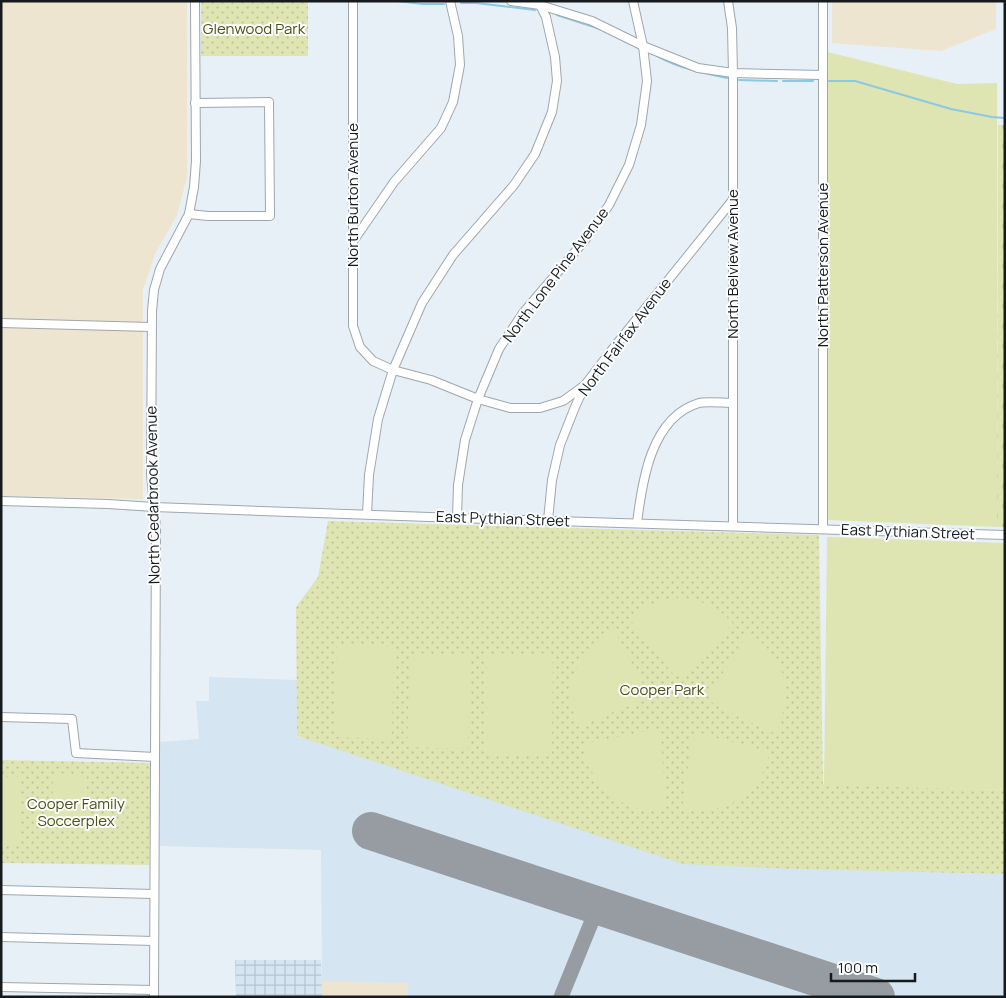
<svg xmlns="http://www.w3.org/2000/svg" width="1006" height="998" font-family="Manrope,sans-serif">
<defs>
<pattern id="industrial-grid" width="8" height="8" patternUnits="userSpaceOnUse" patternTransform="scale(1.25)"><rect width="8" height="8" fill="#d5e5f1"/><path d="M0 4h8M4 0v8" fill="none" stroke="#b6c4ce"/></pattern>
<pattern id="cemetery-stones" width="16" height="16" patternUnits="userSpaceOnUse" patternTransform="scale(1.25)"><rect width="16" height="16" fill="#dee5b2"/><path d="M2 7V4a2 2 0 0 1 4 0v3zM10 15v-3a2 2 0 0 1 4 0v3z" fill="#bec498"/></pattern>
<pattern id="park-dots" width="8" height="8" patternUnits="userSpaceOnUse" patternTransform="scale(1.25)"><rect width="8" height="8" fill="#dee5b2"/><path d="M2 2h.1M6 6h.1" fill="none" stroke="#bec498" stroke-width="1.8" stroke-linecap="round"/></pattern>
</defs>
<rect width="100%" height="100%" fill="#e7f0f7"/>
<g fill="#ede5cf">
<polygon points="1,1 187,1 187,177 177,215 155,254 143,290 143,499 1,496"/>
<polygon points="832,1 996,1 996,29 941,51 832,43"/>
<polygon points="321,977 408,983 408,997 322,997"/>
</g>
<polygon fill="url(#industrial-grid)" points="235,960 321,960 322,997 236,997"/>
<polygon fill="#d5e5f1" points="209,677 297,680 297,737 1005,873 1005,997 408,997 408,983 322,981 321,850 160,846 160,742 199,739 196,701 209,701"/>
<polygon fill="url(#cemetery-stones)" points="998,125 1005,125 1005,527 997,527"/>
<g fill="url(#park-dots)">
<rect x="201" y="1" width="107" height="55"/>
<polygon points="328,521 819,535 823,784 1005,790 1005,874 796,869 683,864 297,736 296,607 318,577"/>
<polygon points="1,760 151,763 149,865 1,863"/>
</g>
<g fill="#dee5b2">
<polygon points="828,52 957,84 997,83 997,527 828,520"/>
<polygon points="827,537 1005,543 1005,790 824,785"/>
<path d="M 683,597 L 714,606 L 733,623 L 684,675 L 674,675 L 629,619 C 649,603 659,600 683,597 Z"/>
<polygon points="614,630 648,693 646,699 579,726 571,707 570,681 582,656 598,639"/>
<path d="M 748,632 C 753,636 758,640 763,644 C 792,671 789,701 776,734 L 729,712 L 711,702 L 710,694 Z"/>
<polygon points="337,645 394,647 392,739 334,737"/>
<polygon points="410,654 470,655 468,749 407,747"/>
<polygon points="487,655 553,656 552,754 486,754"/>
<path d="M 656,729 L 661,736 L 666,810 C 660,810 653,811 646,810 C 618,807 596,785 586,760 C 584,755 584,749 583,744 Z"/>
<polygon points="699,733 770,752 762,775 746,794 728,806 707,810 682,809 692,737"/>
<polygon points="53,774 87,775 86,816 52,815"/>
<polygon points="1,777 21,777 20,846 1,846"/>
</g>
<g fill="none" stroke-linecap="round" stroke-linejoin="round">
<g stroke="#8ac9e4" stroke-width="2">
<polyline points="397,1 423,4 444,4"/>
<polyline points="461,3 476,3 535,10"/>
<polyline points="557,15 600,29"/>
<path d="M 657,56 C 679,68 702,73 727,78"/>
<polyline points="739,80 777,81"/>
<polyline points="783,81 813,81"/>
<polyline points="829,81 855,81 951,109 992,117 1005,118"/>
</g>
<polyline stroke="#969ca2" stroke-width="15" points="561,997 598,906"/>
<polyline stroke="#969ca2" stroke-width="38" points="371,831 876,997"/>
<g stroke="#9fa7ad" stroke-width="10">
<g id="minor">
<polyline points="353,1 353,326 360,347 373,361 393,370 431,380 478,399 510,408 540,408 563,401 585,385"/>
<polyline points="511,1 540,5 592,21 643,46 698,68 733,73 823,75"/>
<polyline points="728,1 732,28 733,73 733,526"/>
<polyline points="823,1 823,529"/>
<polyline points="189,214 208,216 270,216 269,102 195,103"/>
<polyline points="354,240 394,182 441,128 453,102 460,65 458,36 450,1"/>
<polyline points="1,323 151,327"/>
<polyline points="1,501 108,504 154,507 457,518 1005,535"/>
<polyline points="367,514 369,475 378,419 393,370 422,303 453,255 514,185 535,154 552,112 557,81 555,57 546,17 540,5 539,1"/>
<polyline points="457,518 458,485 465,440 478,399 499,349 523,313 585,240 609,205 629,165 641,125 647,81 643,46 633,1"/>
<polyline points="548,520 552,480 560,445 575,407 585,385 611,351 732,201"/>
<path d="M 637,523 C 642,482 651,417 699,403 C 706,401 724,403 733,403"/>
<polyline points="1,717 72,719 76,753 155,757"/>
<polyline points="1,890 154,894"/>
<polyline points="1,937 154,941"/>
<polyline points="1,987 154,990"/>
<polyline points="154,997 156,527 151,474 152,311 154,290 160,269 189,214 194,187 196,161 195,1"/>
</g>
</g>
<use href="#minor" stroke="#fff" stroke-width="8"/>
</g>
<g text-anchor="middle" stroke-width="4" stroke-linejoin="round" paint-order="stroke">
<g font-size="15" fill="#4c5111" stroke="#fbfdfe">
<text x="254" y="34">Glenwood Park</text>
<text x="662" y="695">Cooper Park</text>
<text x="76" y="809">Cooper Family<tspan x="76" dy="17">Soccerplex</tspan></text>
</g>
<g font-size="15" fill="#171a1c" stroke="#fbfdfe">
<text transform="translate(353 195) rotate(-90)" y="5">North Burton Avenue</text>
<text transform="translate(733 264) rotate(-90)" y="5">North Belview Avenue</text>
<text transform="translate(823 265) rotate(-90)" y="5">North Patterson Avenue</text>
<text transform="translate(556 275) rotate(-53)" y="5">North Lone Pine Avenue</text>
<text transform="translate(625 337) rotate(-53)" y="5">North Fairfax Avenue</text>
<text transform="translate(153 495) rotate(-91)" y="5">North Cedarbrook Avenue</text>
<text transform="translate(503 519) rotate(2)" y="5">East Pythian Street</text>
<text transform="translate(908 532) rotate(2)" y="5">East Pythian Street</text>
</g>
</g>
<rect width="1006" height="998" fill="none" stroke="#171a1c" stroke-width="5"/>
<path d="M831 973v8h84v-8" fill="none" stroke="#171a1c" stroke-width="2.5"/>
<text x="838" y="973" font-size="15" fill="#171a1c" stroke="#fbfdfe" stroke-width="4" paint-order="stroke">100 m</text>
</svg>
